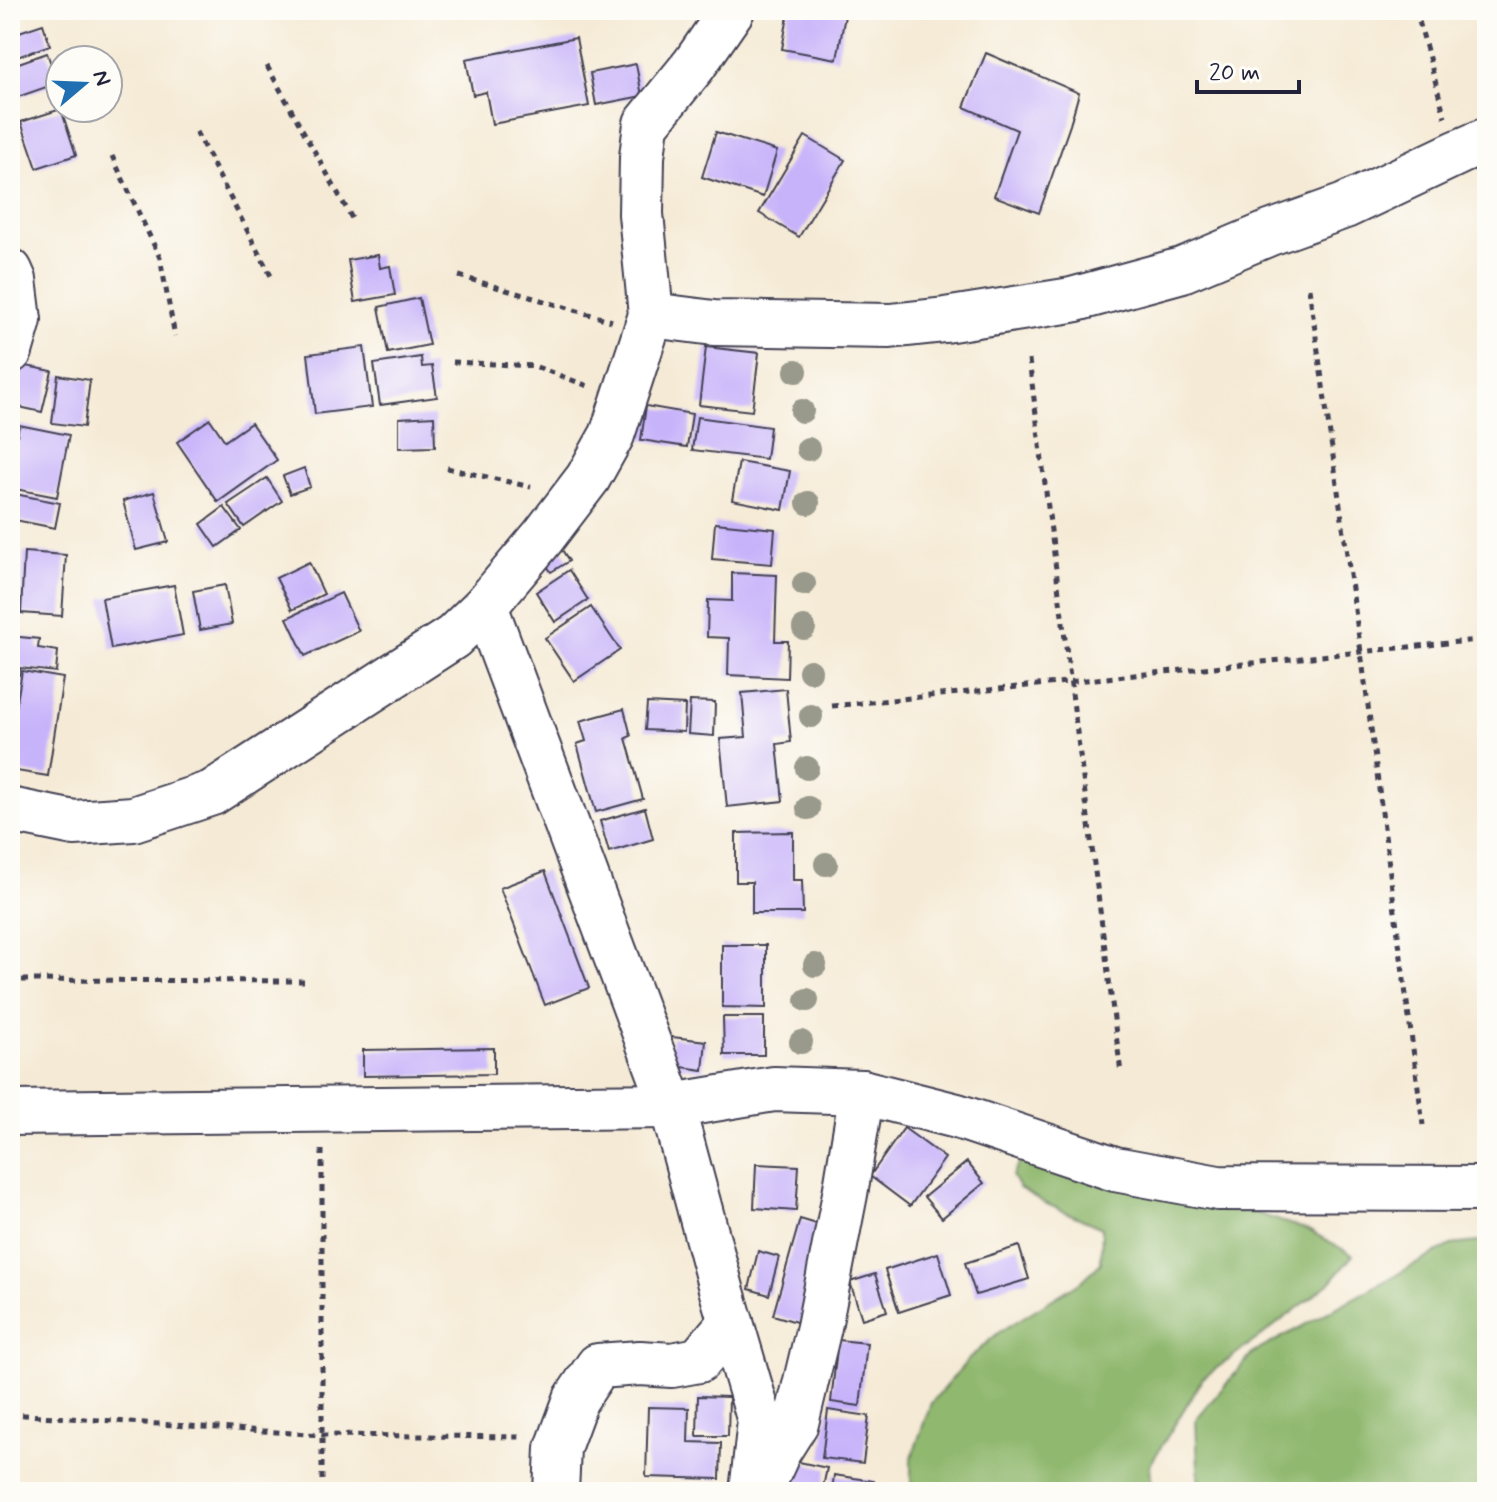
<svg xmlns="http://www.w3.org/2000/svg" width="1497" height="1502" font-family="Mynerve,sans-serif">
<rect width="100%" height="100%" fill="#fdfcf7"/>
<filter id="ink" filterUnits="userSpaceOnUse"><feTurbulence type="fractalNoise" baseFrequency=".0125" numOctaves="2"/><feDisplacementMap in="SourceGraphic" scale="16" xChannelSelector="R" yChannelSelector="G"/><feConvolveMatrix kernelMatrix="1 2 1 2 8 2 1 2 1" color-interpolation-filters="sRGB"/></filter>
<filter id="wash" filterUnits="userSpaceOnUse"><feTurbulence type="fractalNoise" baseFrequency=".006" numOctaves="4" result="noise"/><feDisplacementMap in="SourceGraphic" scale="32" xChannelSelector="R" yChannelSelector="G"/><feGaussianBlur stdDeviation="1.8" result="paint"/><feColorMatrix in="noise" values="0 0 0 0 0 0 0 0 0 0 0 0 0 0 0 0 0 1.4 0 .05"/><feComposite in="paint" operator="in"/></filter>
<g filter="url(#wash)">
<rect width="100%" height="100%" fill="#f5ead5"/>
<g fill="#90b86e" stroke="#596d54" stroke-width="2">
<polygon points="1033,1157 1219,1201 1308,1230 1353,1255 1329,1284 1257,1339 1203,1378 1150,1465 1152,1492 911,1492 911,1460 931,1403 969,1359 998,1333 1083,1280 1101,1263 1102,1228 1047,1204 1019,1188 1012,1176 1019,1163"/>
<polygon points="1487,1241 1487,1492 1199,1492 1196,1419 1253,1353 1451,1245"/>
</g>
<g id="blocks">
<g fill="#c7b3fa">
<polygon points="789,10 846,10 837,59 782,49"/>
<polygon points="43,24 50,45 12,59 10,53 10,35"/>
<polygon points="576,38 589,106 492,124 486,92 473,95 466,59"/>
<polygon points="47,53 58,83 12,99 10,93 10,66"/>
<polygon points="986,53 1079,93 1070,125 1039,213 994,196 1017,130 964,107"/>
<polygon points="636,64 642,96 596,105 590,73"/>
<polygon points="61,109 76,155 37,168 21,122"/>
<polygon points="716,132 777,151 763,197 702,177"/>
<polygon points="805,136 845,160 799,237 759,213"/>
<polygon points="378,255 380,268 390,266 395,295 355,302 348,260"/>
<polygon points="419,298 429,345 388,353 379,307"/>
<polygon points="364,347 372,407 315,414 308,354"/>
<polygon points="706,347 759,353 752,411 699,405"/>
<polygon points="421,357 422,367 432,366 437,397 380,405 374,364"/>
<polygon points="16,364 52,371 42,412 10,405 10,394"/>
<polygon points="58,375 90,380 84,427 52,423"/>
<polygon points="646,406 692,414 687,447 641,440"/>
<polygon points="434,416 435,447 399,448 399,418"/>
<polygon points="697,417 770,427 766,459 692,450"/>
<polygon points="210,419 225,441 251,423 277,460 218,502 177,442"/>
<polygon points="19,425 69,435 57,497 10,488 10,435 17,436"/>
<polygon points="739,462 790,471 783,510 732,500"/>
<polygon points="304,468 310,487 290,494 283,476"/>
<polygon points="267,478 282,501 244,527 228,504"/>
<polygon points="154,492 168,542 136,550 123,501"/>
<polygon points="10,493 60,503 55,528 10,519"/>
<polygon points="224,507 241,530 217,547 201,524"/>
<polygon points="715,523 775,529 772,564 712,559"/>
<polygon points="559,545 569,561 551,572 541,556"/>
<polygon points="24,552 66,555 62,616 21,613"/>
<polygon points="309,562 324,594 292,610 276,578"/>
<polygon points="569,570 588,600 555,622 536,592"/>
<polygon points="732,573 777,575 775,641 788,641 787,678 728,675 729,638 707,637 708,600 732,601"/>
<polygon points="174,585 183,635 111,649 102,598"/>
<polygon points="225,585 232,624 200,630 193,591"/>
<polygon points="341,593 359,631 305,656 287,618"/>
<polygon points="591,607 620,650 574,681 545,638"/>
<polygon points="10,636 39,639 38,648 58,651 56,672 20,668 19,675 10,674"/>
<polygon points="22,671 63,678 48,776 10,770 10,744"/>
<polygon points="786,689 791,742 777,744 783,801 727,807 720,739 746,737 742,693"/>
<polygon points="690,701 715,702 714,736 688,734"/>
<polygon points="647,703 685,705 684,732 645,730"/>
<polygon points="624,709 631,736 626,738 643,799 596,812 577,744 586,741 580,721"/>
<polygon points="645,808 653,839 609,852 600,821"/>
<polygon points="793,832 793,880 802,880 803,913 752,913 752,882 736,882 736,833"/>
<polygon points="545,871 589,988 545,1005 500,888"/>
<polygon points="722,945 766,945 766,1008 722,1007"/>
<polygon points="723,1017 764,1017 764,1055 724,1055"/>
<polygon points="672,1037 706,1041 703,1070 668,1065"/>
<polygon points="494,1048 494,1074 363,1076 363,1050"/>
<polygon points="904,1128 945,1158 910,1206 870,1176"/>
<polygon points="967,1162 984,1183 942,1218 924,1197"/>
<polygon points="756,1164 799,1166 796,1211 754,1208"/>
<polygon points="800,1219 830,1228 803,1324 773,1315"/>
<polygon points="1019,1246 1029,1279 976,1295 965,1263"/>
<polygon points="758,1251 779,1257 769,1295 749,1289"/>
<polygon points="938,1253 951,1295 899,1312 885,1270"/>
<polygon points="875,1274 887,1311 862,1319 850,1282"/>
<polygon points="838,1340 867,1343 860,1406 831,1402"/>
<polygon points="698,1396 729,1397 728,1436 697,1436"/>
<polygon points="648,1407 689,1408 688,1442 721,1443 720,1479 646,1477"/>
<polygon points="828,1410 869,1416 863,1463 822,1458"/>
<polygon points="790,1460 827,1468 822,1492 783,1491"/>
<polygon points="834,1475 874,1481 873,1492 832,1492"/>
</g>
</g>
</g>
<g filter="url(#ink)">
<use href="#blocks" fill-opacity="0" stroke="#424052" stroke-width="2"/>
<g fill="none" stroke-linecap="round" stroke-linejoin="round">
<g stroke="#424052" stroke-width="48">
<g id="minor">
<polyline points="10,271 14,280 19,320 10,351"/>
<polyline points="651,315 714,323 890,326 945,320 1072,300 1182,270 1270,233 1345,206 1459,152 1487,140"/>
<polyline points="485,606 672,1106 722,1292 760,1421 752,1492"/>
<polyline points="10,810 74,823 133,819 212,793 453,637 485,606 543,537 588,478 612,435 651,315 641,214 642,157 646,124 694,65 732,10"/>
<polyline points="10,1113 672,1106 774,1089 862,1092 957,1116 1115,1169 1218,1188 1487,1189"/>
<polyline points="762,1487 779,1450 796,1423 819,1327 845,1194 862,1092"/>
<polyline points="556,1492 558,1448 576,1399 598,1366 640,1363 672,1365 699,1360 731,1322"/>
</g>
</g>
<g stroke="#424052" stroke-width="5" stroke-dasharray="6 6" stroke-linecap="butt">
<polyline points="1416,10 1445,117"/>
<polyline points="267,66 354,222"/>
<polyline points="196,132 271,276"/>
<polyline points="112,156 160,258 175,336"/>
<polyline points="1486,238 1487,245"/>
<polyline points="459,276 612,321"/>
<polyline points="1309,288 1361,652 1423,1125"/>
<polyline points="1029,360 1121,1073"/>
<polyline points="453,362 534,366 588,386"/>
<polyline points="447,468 531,487"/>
<polyline points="832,706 1487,639"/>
<polyline points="10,980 305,981"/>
<polyline points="10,1414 322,1435 522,1437"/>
<polyline points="322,1492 322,1148"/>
</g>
<use href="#minor" stroke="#fff" stroke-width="44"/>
</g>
<g fill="#999a8c">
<circle cx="796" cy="371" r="12"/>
<circle cx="802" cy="411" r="12"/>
<circle cx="808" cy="449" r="12"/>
<circle cx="808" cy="503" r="12"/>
<circle cx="804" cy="584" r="12"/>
<circle cx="804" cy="628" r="12"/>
<circle cx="810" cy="671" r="12"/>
<circle cx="811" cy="716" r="12"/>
<circle cx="807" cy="768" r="12"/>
<circle cx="808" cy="808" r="12"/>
<circle cx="826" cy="864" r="12"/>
<circle cx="815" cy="965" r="12"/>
<circle cx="807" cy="1000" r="12"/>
<circle cx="801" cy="1042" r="12"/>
</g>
</g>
<rect width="1497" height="1502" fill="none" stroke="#fdfcf7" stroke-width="40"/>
<g transform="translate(84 84) rotate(71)"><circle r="38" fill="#fdfcf7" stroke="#a5a5ac" stroke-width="2"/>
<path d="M0-6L14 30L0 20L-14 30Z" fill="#1f6fb2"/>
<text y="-12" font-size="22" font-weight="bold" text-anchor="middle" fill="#22223b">N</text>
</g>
<path d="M1197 80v12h102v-12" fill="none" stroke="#22223b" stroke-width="4"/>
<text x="1209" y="80" font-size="24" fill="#22223b" stroke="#fdfcf7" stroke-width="6" paint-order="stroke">20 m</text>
</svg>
